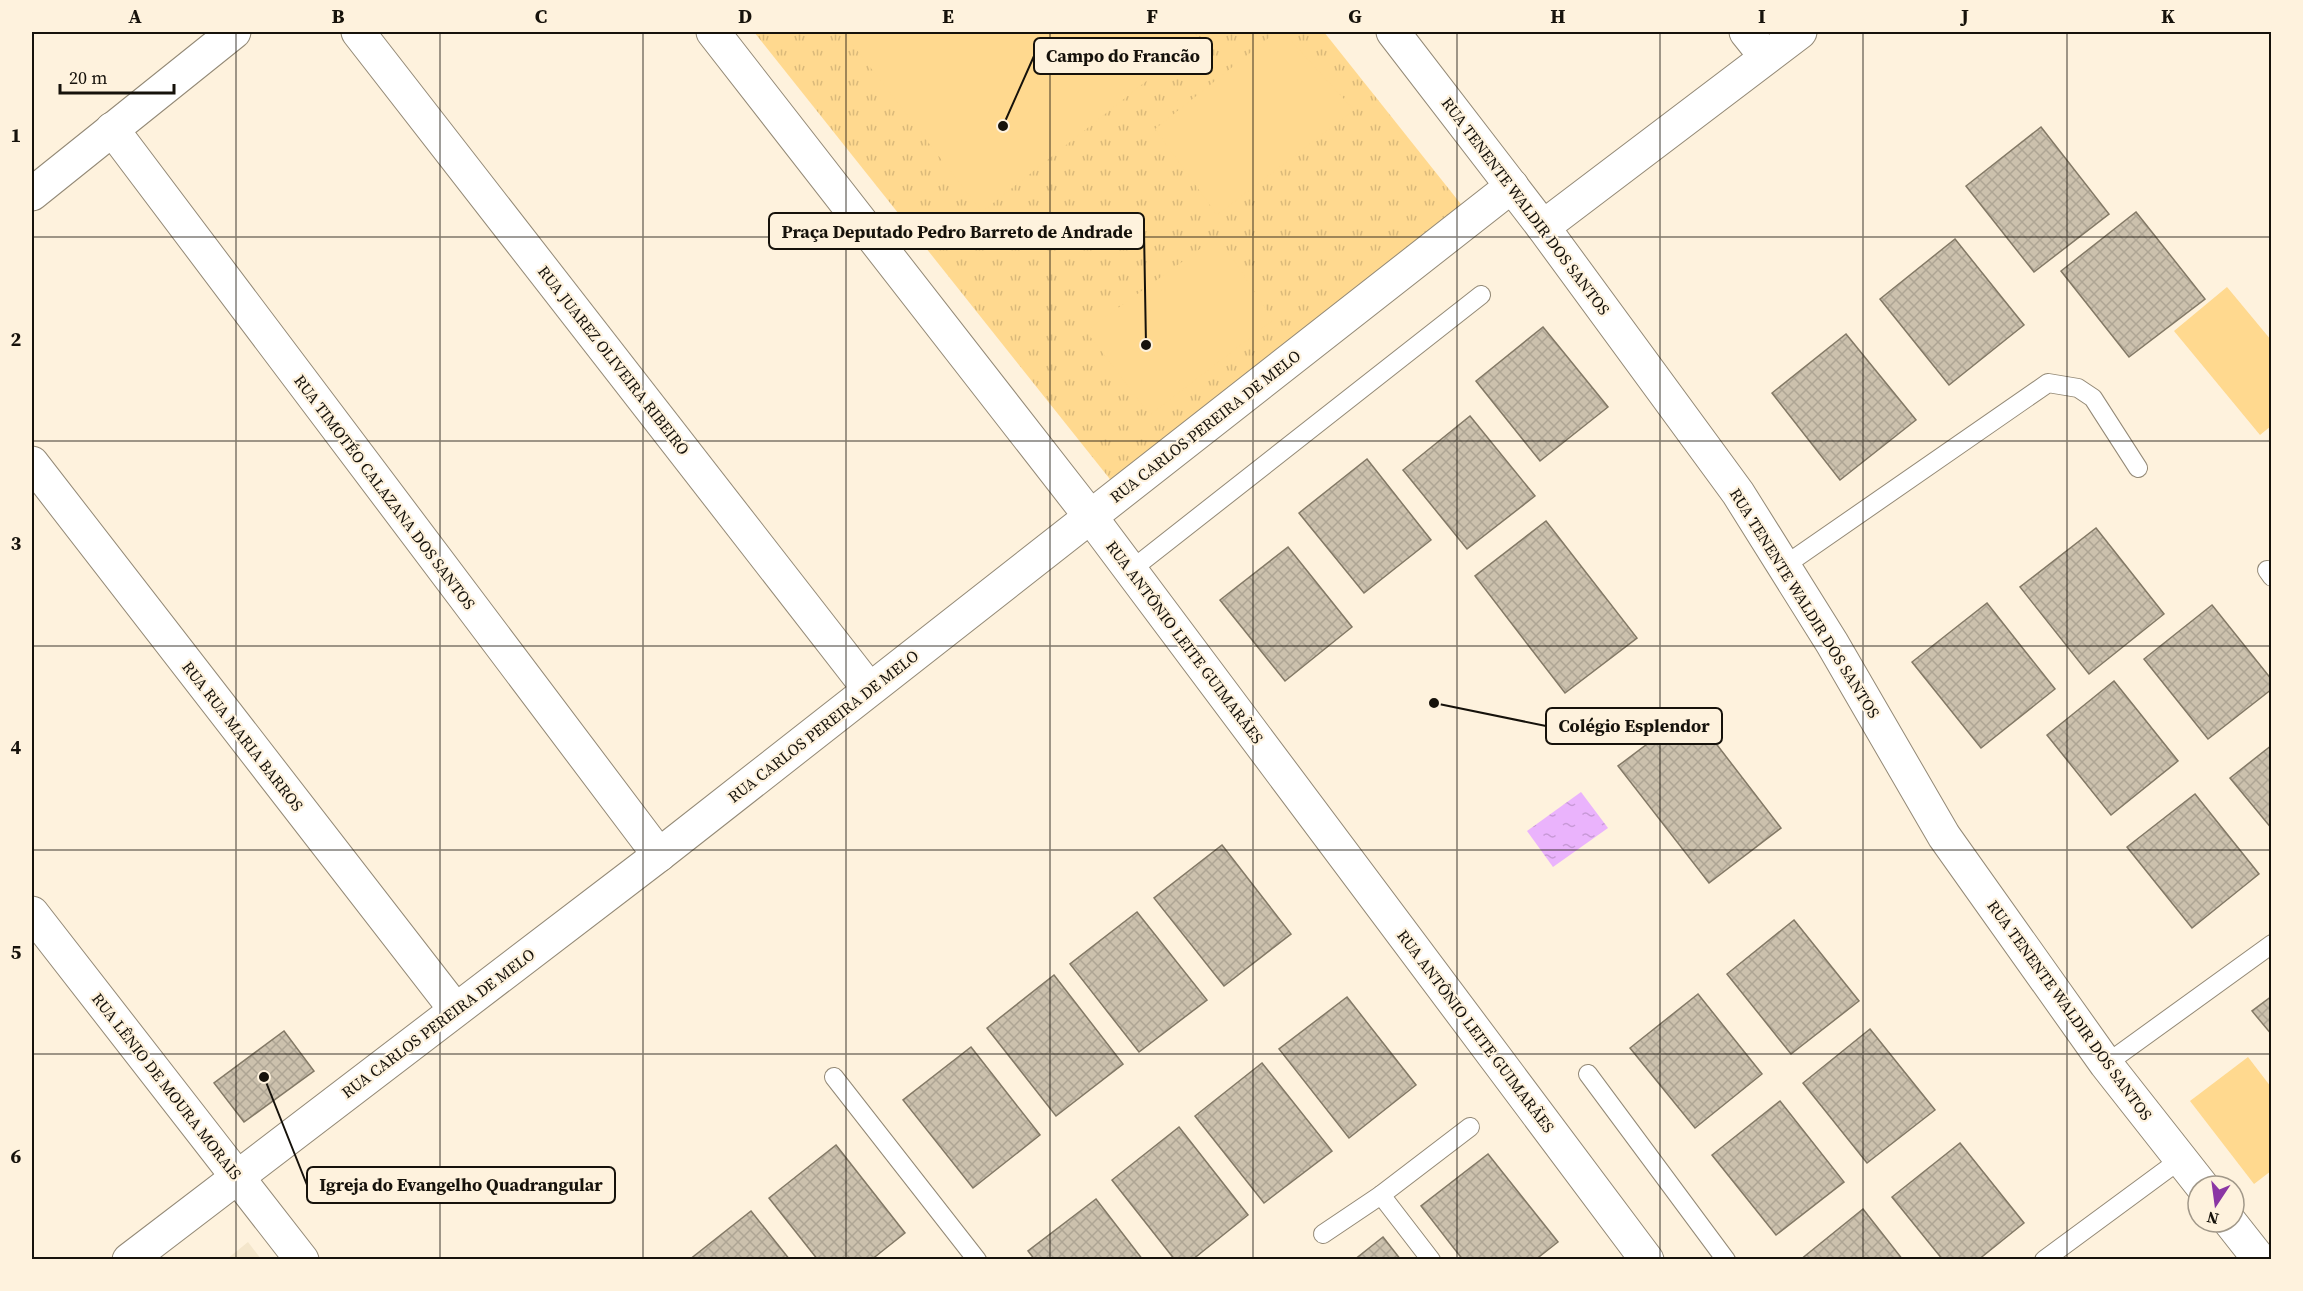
<svg xmlns="http://www.w3.org/2000/svg" width="2303" height="1291" font-family="'Source Serif 4',serif">
<defs>
<pattern id="grass-tufts" width="24" height="20" patternUnits="userSpaceOnUse" patternTransform="scale(1.5)"><rect width="24" height="20" fill="#ffd98f"/><path d="M3 7l-1-3M5 7V3M7 7l1-3M15 17l-1-3M17 17v-4M19 17l1-3" fill="none" stroke="#dab97a"/></pattern>
<pattern id="water-ripples" width="26" height="14" patternUnits="userSpaceOnUse" patternTransform="scale(1.5)"><rect width="26" height="14" fill="#eab3fc"/><path d="M2 4q2-2 4 0t4 0M15 11q2-2 4 0t4 0" fill="none" stroke="#c899d7"/></pattern>
<pattern id="building-cross-hatch" width="8" height="8" patternUnits="userSpaceOnUse" patternTransform="scale(1.5)"><rect width="8" height="8" fill="#ccc1ad"/><path d="M0 0l8 8M0 8l8-8" fill="none" stroke="#aea594"/></pattern>
</defs>
<rect width="100%" height="100%" fill="#fef2dd"/>
<polygon fill="#f4e6cb" points="248,1242 261,1259 227,1259"/>
<polygon fill="url(#grass-tufts)" points="754,32 1324,32 1464,208 1113,483"/>
<g fill="#ffd98f">
<polygon points="843,32 1194,32 1199,39 982,212"/>
<polygon points="1276,32 1283,32 1354,110 1217,215 1155,129"/>
<polygon points="1218,236 1273,320 1150,415 1086,331"/>
<polygon points="2227,287 2271,340 2271,426 2260,435 2174,331"/>
<polygon points="2248,1057 2271,1087 2271,1171 2254,1184 2190,1101"/>
</g>
<polygon fill="url(#water-ripples)" points="1581,792 1608,828 1553,867 1527,831"/>
<g fill="url(#building-cross-hatch)" stroke="#837966" stroke-width="1.5">
<polygon points="2041,127 2109,214 2034,272 1966,186"/>
<polygon points="2136,212 2205,299 2129,357 2061,271"/>
<polygon points="1955,239 2024,325 1949,385 1880,299"/>
<polygon points="1543,327 1608,407 1540,461 1476,381"/>
<polygon points="1846,334 1916,420 1840,480 1772,393"/>
<polygon points="1470,416 1535,496 1467,549 1403,470"/>
<polygon points="1367,459 1431,540 1364,593 1299,513"/>
<polygon points="1546,521 1637,638 1565,693 1475,576"/>
<polygon points="2096,528 2164,614 2089,674 2020,587"/>
<polygon points="1288,547 1352,627 1285,681 1220,600"/>
<polygon points="1987,603 2055,689 1981,748 1912,662"/>
<polygon points="2212,605 2272,680 2272,689 2208,739 2144,659"/>
<polygon points="2114,681 2178,761 2111,815 2047,735"/>
<polygon points="1691,711 1781,828 1709,883 1618,766"/>
<polygon points="2272,745 2272,829 2230,778"/>
<polygon points="2195,794 2259,874 2192,928 2127,847"/>
<polygon points="1222,845 1291,934 1224,986 1154,898"/>
<polygon points="1137,912 1207,1000 1139,1052 1070,964"/>
<polygon points="1794,920 1859,1001 1791,1054 1727,974"/>
<polygon points="1054,975 1123,1064 1056,1116 987,1028"/>
<polygon points="1698,994 1762,1074 1695,1128 1630,1048"/>
<polygon points="2272,996 2272,1035 2252,1011"/>
<polygon points="1347,997 1416,1085 1349,1138 1279,1049"/>
<polygon points="1870,1029 1935,1110 1867,1163 1803,1083"/>
<polygon points="284,1031 314,1071 244,1122 214,1083"/>
<polygon points="971,1047 1040,1135 973,1188 903,1100"/>
<polygon points="1262,1063 1332,1151 1264,1203 1195,1116"/>
<polygon points="1780,1101 1844,1182 1776,1235 1712,1155"/>
<polygon points="1179,1127 1248,1215 1192,1260 1175,1260 1112,1180"/>
<polygon points="1960,1143 2024,1223 1978,1260 1943,1260 1892,1197"/>
<polygon points="836,1145 905,1233 871,1260 818,1260 769,1198"/>
<polygon points="1488,1154 1558,1242 1535,1260 1463,1260 1421,1206"/>
<polygon points="1096,1199 1143,1260 1035,1260 1028,1251"/>
<polygon points="1863,1209 1903,1260 1800,1260"/>
<polygon points="751,1211 790,1260 689,1260"/>
<polygon points="1383,1237 1401,1260 1354,1260"/>
</g>
<g fill="none" stroke-linecap="round" stroke-linejoin="round">
<g stroke="#938976" stroke-width="20">
<g id="lane">
<polyline points="1784,566 2048,383 2078,388 2093,398 2138,468"/>
<polyline points="1131,570 1481,295"/>
<polyline points="2267,570 2272,577"/>
<polyline points="2106,1064 2272,944"/>
<polyline points="1588,1074 1726,1260"/>
<polyline points="834,1077 977,1260"/>
<polyline points="1381,1195 1431,1260"/>
<polyline points="1323,1234 1381,1195 1470,1127"/>
<polyline points="2044,1260 2181,1159"/>
</g>
</g>
<g stroke="#938976" stroke-width="35">
<g id="street">
<polyline points="358,32 869,689"/>
<polyline points="713,32 1090,516 1647,1260"/>
<polyline points="1393,32 1543,227 1738,493 1832,643 1944,836 2106,1064 2202,1186"/>
<polyline points="1746,32 1766,57"/>
<polyline points="112,129 659,855"/>
<polyline points="32,194 234,32"/>
<polyline points="1543,227 1800,32"/>
<polyline points="32,463 455,1009"/>
<polyline points="32,913 302,1260"/>
<polyline points="2230,1222 2260,1260"/>
<polyline points="129,1260 659,855 1512,186"/>
</g>
</g>
<use href="#lane" stroke="#fff" stroke-width="18"/>
<use href="#street" stroke="#fff" stroke-width="33"/>
</g>
<path fill="none" stroke="#16120b" stroke-width="1.5" stroke-opacity="0.55" d="M 236,32 L 236,1260M 440,32 L 440,1260M 643,32 L 643,1260M 846,32 L 846,1260M 1050,32 L 1050,1260M 1253,32 L 1253,1260M 1457,32 L 1457,1260M 1660,32 L 1660,1260M 1863,32 L 1863,1260M 2067,32 L 2067,1260M 32,237 L 2272,237M 32,441 L 2272,441M 32,646 L 2272,646M 32,850 L 2272,850M 32,1054 L 2272,1054"/>
<g text-anchor="middle" stroke-width="4.5" stroke-linejoin="round" paint-order="stroke">
<g font-size="16" fill="#16120b" stroke="#fef2dd">
<text transform="translate(1526 206) rotate(53)" y="6">RUA TENENTE WALDIR DOS SANTOS</text>
<text transform="translate(614 360) rotate(52)" y="6">RUA JUAREZ OLIVEIRA RIBEIRO</text>
<text transform="translate(1205 426) rotate(-38)" y="6">RUA CARLOS PEREIRA DE MELO</text>
<text transform="translate(385 492) rotate(53)" y="6">RUA TIMOTÉO CALAZANA DOS SANTOS</text>
<text transform="translate(1805 603) rotate(58)" y="6">RUA TENENTE WALDIR DOS SANTOS</text>
<text transform="translate(1185 642) rotate(53)" y="6">RUA ANTÔNIO LEITE GUIMARÃES</text>
<text transform="translate(823 726) rotate(-38)" y="6">RUA CARLOS PEREIRA DE MELO</text>
<text transform="translate(243 736) rotate(52)" y="6">RUA RUA MARIA BARROS</text>
<text transform="translate(2070 1010) rotate(54)" y="6">RUA TENENTE WALDIR DOS SANTOS</text>
<text transform="translate(438 1023) rotate(-37)" y="6">RUA CARLOS PEREIRA DE MELO</text>
<text transform="translate(1476 1031) rotate(53)" y="6">RUA ANTÔNIO LEITE GUIMARÃES</text>
<text transform="translate(167 1086) rotate(52)" y="6">RUA LÊNIO DE MOURA MORAIS</text>
</g>
</g>
<path fill="none" stroke="#16120b" stroke-width="2" d="M1003 126L1034 56M1146 345L1144 231M1434 703L1546 726M264 1077L307 1185"/>
<g fill="#16120b" stroke="#fef2dd" stroke-width="2">
<circle cx="1003" cy="126" r="6"/>
<circle cx="1146" cy="345" r="6"/>
<circle cx="1434" cy="703" r="6"/>
<circle cx="264" cy="1077" r="6"/>
</g>
<g fill="#fef2dd" stroke="#16120b" stroke-width="2">
<rect x="1034" y="38" width="178" height="36" rx="6"/>
<rect x="769" y="213" width="375" height="36" rx="6"/>
<rect x="1546" y="708" width="176" height="36" rx="6"/>
<rect x="307" y="1167" width="308" height="36" rx="6"/>
</g>
<g font-size="18" text-anchor="middle" font-weight="bold" fill="#16120b">
<text x="1123" y="62">Campo do Francão</text>
<text x="957" y="238">Praça Deputado Pedro Barreto de Andrade</text>
<text x="1634" y="732">Colégio Esplendor</text>
<text x="461" y="1191">Igreja do Evangelho Quadrangular</text>
</g>
<rect width="2303" height="1291" fill="none" stroke="#fef2dd" stroke-width="66"/>
<g transform="translate(2216 1204) rotate(193)"><circle r="28" fill="#fef2dd" stroke="#a19889" stroke-width="1.5"/>
<path d="M0-4.5L10 22L0 15L-10 22Z" fill="#8b36a4"/>
<text y="-9" font-size="16" font-weight="bold" text-anchor="middle" fill="#16120b">N</text>
</g>
<path d="M60 84v9h114v-9" fill="none" stroke="#16120b" stroke-width="3"/>
<text x="69" y="84" font-size="18" fill="#16120b" stroke="#fef2dd" stroke-width="4.5" paint-order="stroke">20 m</text>
<rect x="33" y="33" width="2237" height="1225" fill="none" stroke="#16120b" stroke-width="2"/>
<g font-size="20" text-anchor="middle" font-weight="bold" fill="#16120b">
<text x="135" y="23">A</text>
<text x="338" y="23">B</text>
<text x="541" y="23">C</text>
<text x="745" y="23">D</text>
<text x="948" y="23">E</text>
<text x="1152" y="23">F</text>
<text x="1355" y="23">G</text>
<text x="1558" y="23">H</text>
<text x="1762" y="23">I</text>
<text x="1965" y="23">J</text>
<text x="2168" y="23">K</text>
<text x="16" y="142">1</text>
<text x="16" y="346">2</text>
<text x="16" y="550">3</text>
<text x="16" y="754">4</text>
<text x="16" y="959">5</text>
<text x="16" y="1163">6</text>
</g>
</svg>
